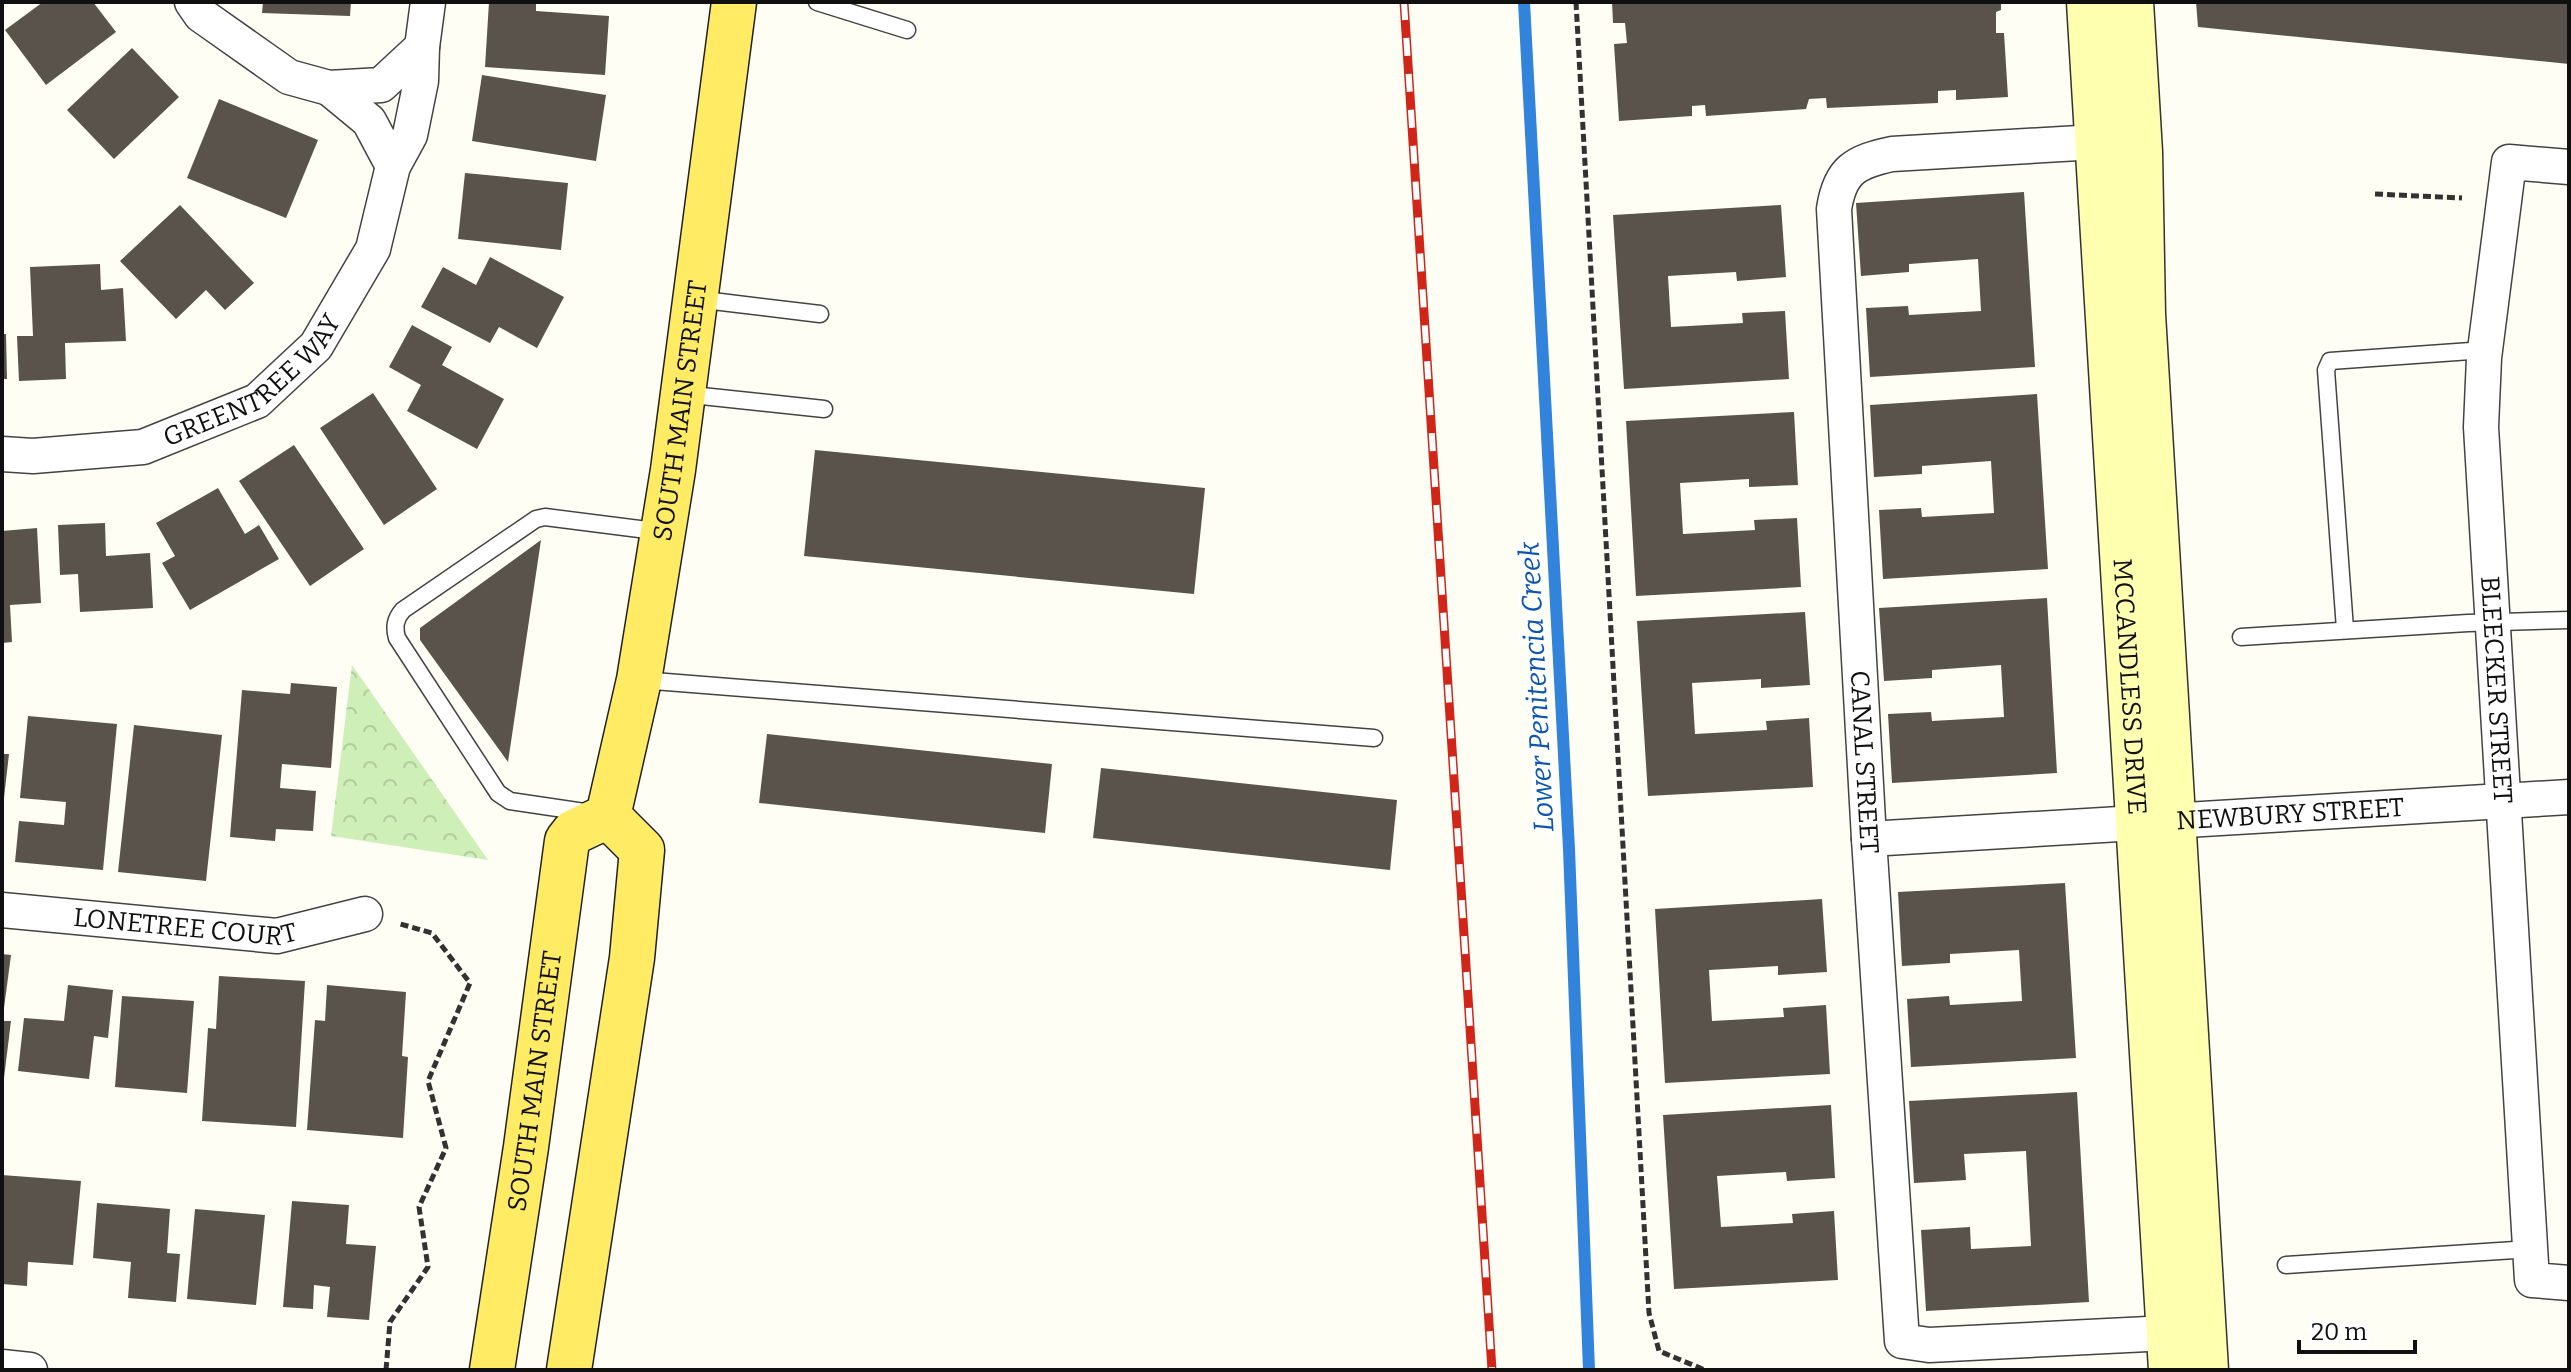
<svg xmlns="http://www.w3.org/2000/svg" width="2571" height="1372" font-family="Bitter,serif">
<defs>
<pattern id="park-crowns" width="20" height="18" patternUnits="userSpaceOnUse" patternTransform="scale(2)"><rect width="20" height="18" fill="#ceefb8"/><path d="M2 6a3 3 0 1 1 6 0M12 15a3 3 0 1 1 6 0" fill="none" stroke="#b0cc9d"/></pattern>
</defs>
<rect width="100%" height="100%" fill="#fffef4"/>
<polygon fill="url(#park-crowns)" points="352,665 488,860 331,836"/>
<g fill="none" stroke-linecap="round" stroke-linejoin="round">
<polyline stroke="#3283db" stroke-width="12" points="1524,2 1569,849 1589,1370"/>
</g>
<g fill="#5a534b">
<polygon points="43,2 93,2 116,32 46,85 5,30"/>
<polygon points="263,2 351,2 350,16 262,13"/>
<polygon points="489,2 536,2 536,11 609,16 605,75 485,67"/>
<polygon points="1612,2 2001,2 2001,10 1996,12 1996,33 2004,33 2008,97 1956,100 1956,90 1938,91 1938,103 1827,108 1826,98 1809,99 1806,109 1706,116 1705,105 1692,106 1692,116 1619,121 1614,44 1627,43 1625,23 1613,23"/>
<polygon points="2196,2 2569,2 2569,64 2198,27"/>
<polygon points="132,48 179,97 114,159 67,110"/>
<polygon points="482,75 606,95 596,161 472,141"/>
<polygon points="219,99 318,140 286,218 187,178"/>
<polygon points="465,173 568,183 561,250 458,239"/>
<polygon points="2024,192 2035,367 1870,377 1866,308 1908,306 1909,315 1981,311 1978,259 1909,264 1909,272 1861,276 1856,203"/>
<polygon points="180,205 254,283 225,310 206,290 176,319 120,261"/>
<polygon points="1781,205 1786,277 1737,281 1736,272 1668,276 1671,327 1743,323 1742,313 1785,311 1789,379 1624,389 1613,215"/>
<polygon points="490,257 564,297 537,348 499,327 490,343 421,307 443,267 476,285"/>
<polygon points="100,264 101,290 123,288 126,341 65,343 66,379 19,381 17,336 33,336 30,267"/>
<polygon points="412,325 452,347 442,365 504,399 477,449 407,411 421,385 389,367"/>
<polygon points="2,334 6,334 7,379 2,379"/>
<polygon points="373,393 437,489 384,525 320,428"/>
<polygon points="2037,394 2048,569 1883,579 1879,510 1921,508 1922,517 1994,513 1991,461 1922,466 1922,474 1874,477 1870,405"/>
<polygon points="1794,412 1798,485 1749,487 1749,479 1680,483 1683,534 1755,530 1754,520 1797,518 1801,587 1636,596 1626,421"/>
<polygon points="294,445 364,549 310,586 239,481"/>
<polygon points="815,450 1205,488 1194,594 804,556"/>
<polygon points="218,488 245,534 259,525 279,559 190,610 162,563 175,556 156,523"/>
<polygon points="105,523 106,556 150,553 153,608 80,612 78,574 60,575 58,525"/>
<polygon points="37,528 41,603 10,605 12,642 2,643 2,531"/>
<polygon points="541,540 508,762 420,640 420,628"/>
<polygon points="2047,598 2057,773 1892,783 1888,714 1931,712 1932,721 2004,717 2001,665 1932,670 1932,678 1884,681 1879,608"/>
<polygon points="1805,612 1810,685 1761,688 1761,679 1692,683 1695,734 1767,730 1766,721 1809,718 1813,787 1648,796 1637,621"/>
<polygon points="291,683 337,687 331,768 282,764 280,788 316,791 313,831 276,829 275,841 230,837 242,690 290,694"/>
<polygon points="28,716 117,724 103,870 15,862 19,821 64,825 66,802 20,798"/>
<polygon points="134,725 222,735 206,881 118,872"/>
<polygon points="767,734 1052,764 1045,833 759,803"/>
<polygon points="2,754 9,754 4,798 2,798"/>
<polygon points="1101,768 1397,800 1390,870 1093,838"/>
<polygon points="2065,883 2076,1058 1911,1067 1907,999 1949,996 1950,1005 2022,1001 2019,950 1950,954 1950,963 1902,966 1898,892"/>
<polygon points="1822,899 1827,972 1778,975 1778,966 1709,970 1712,1021 1784,1017 1783,1008 1826,1005 1830,1074 1665,1083 1655,909"/>
<polygon points="2,954 11,955 4,1008 2,1008"/>
<polygon points="219,976 305,981 296,1127 202,1121 208,1028 216,1029"/>
<polygon points="68,985 113,990 108,1038 94,1036 89,1079 18,1071 24,1018 64,1021"/>
<polygon points="327,985 406,992 402,1056 408,1057 403,1138 307,1130 315,1020 325,1021"/>
<polygon points="122,996 194,1001 187,1093 115,1087"/>
<polygon points="2,1021 11,1021 4,1078 2,1078"/>
<polygon points="2077,1092 2089,1302 1926,1311 1921,1230 1970,1227 1971,1249 2031,1246 2026,1151 1964,1154 1966,1180 1914,1183 1909,1101"/>
<polygon points="1831,1105 1835,1178 1787,1181 1786,1172 1717,1176 1721,1227 1793,1223 1792,1214 1834,1211 1838,1280 1674,1289 1663,1115"/>
<polygon points="2,1175 81,1181 73,1265 28,1262 27,1286 2,1284"/>
<polygon points="292,1201 349,1205 346,1244 376,1246 369,1320 327,1317 330,1287 314,1285 313,1309 283,1307"/>
<polygon points="97,1203 170,1209 167,1253 180,1254 176,1302 128,1298 131,1262 93,1258"/>
<polygon points="195,1209 265,1215 256,1305 187,1299"/>
</g>
<g fill="none" stroke-linecap="round" stroke-linejoin="round">
<g stroke="#434343" stroke-width="19">
<g id="service">
<polyline points="817,2 907,30"/>
<polyline points="696,299 820,314"/>
<polyline points="683,394 824,409"/>
<polyline points="2345,629 2326,370 2330,361 2485,350"/>
<polyline points="2241,637 2468,623 2569,620"/>
<polyline points="641,680 1374,738"/>
<path d="M 591,813 L 510,801 L 498,793 L 397,638 C 394,627 395,619 403,610 L 536,519 L 545,517 L 663,532"/>
<polyline points="2286,1265 2530,1249"/>
</g>
</g>
<g stroke="#434343" stroke-width="37">
<g id="minor">
<polyline points="192,2 201,15 289,77 329,88 381,85 422,47 428,2"/>
<polyline points="329,88 369,121 393,166"/>
<path id="s1" d="M 2096,142 L 1892,154 C 1855,162 1840,170 1834,209 L 1869,839 L 1902,1341 L 1929,1345 L 2168,1333"/>
<path id="s2" d="M 2569,167 L 2509,162 L 2484,358 L 2481,427 L 2532,1280 L 2569,1283"/>
<path id="s3" d="M 2,454 L 33,456 L 143,447 L 257,401 L 316,346 L 373,249 L 393,166 L 410,135 L 421,81 L 422,47"/>
<path id="s4" d="M 1869,839 L 2569,797"/>
<path id="s5" d="M 2,910 L 277,936 L 365,914"/>
<polyline points="2,1367 30,1370"/>
</g>
</g>
<g stroke="#323232" stroke-width="47">
<g id="secondary">
<path id="s6" d="M 2089,2 L 2171,1370"/>
<polyline points="2131,2 2140,152 2143,314 2206,1370"/>
</g>
</g>
<g stroke="#212121" stroke-width="47">
<g id="primary">
<path id="s7" d="M 608,816 L 639,680 L 673,470 L 734,2"/>
<path id="s8" d="M 492,1370 L 526,1147 L 567,841 L 574,832 L 608,816"/>
<polyline points="569,1370 632,958 642,850 608,816"/>
</g>
</g>
<g stroke="#323232" stroke-width="5" stroke-dasharray="8 4" stroke-linecap="butt">
<polyline points="1576,2 1649,1313 1659,1351 1705,1370"/>
<polyline points="2375,194 2462,198"/>
<polyline points="386,1370 390,1322 428,1267 419,1207 446,1148 428,1081 470,983 432,933 397,923"/>
</g>
<use href="#service" stroke="#fff" stroke-width="16"/>
<use href="#minor" stroke="#fff" stroke-width="34"/>
<use href="#secondary" stroke="#feffaf" stroke-width="44"/>
<use href="#primary" stroke="#ffec64" stroke-width="44"/>
<g stroke="#d02619" stroke-width="9">
<polyline id="rail" points="1404,2 1492,1370"/>
</g>
<use href="#rail" stroke="#fff" stroke-width="6" stroke-dasharray="18" stroke-linecap="butt"/>
</g>
<g text-anchor="middle" stroke-width="8" stroke-linejoin="round" paint-order="stroke">
<g font-size="26" fill="#101010" stroke="#fff">
<text dy="9" stroke="none"><textPath href="#s3" startOffset="272">GREENTREE WAY</textPath></text>
<text dy="9" stroke="none"><textPath href="#s7" startOffset="412">SOUTH MAIN STREET</textPath></text>
<text dy="9" stroke="none"><textPath href="#s6" startOffset="686">MCCANDLESS DRIVE</textPath></text>
<text dy="9" stroke="none"><textPath href="#s2" startOffset="590">BLEECKER STREET</textPath></text>
<text dy="9" stroke="none"><textPath href="#s1" startOffset="846">CANAL STREET</textPath></text>
<text dy="9" stroke="none"><textPath href="#s4" startOffset="422">NEWBURY STREET</textPath></text>
<text dy="9" stroke="none"><textPath href="#s5" startOffset="184">LONETREE COURT</textPath></text>
<text dy="9" stroke="none"><textPath href="#s8" startOffset="292">SOUTH MAIN STREET</textPath></text>
</g>
<g font-size="28" font-style="italic" fill="#0b55b1" stroke="#fff">
<text transform="translate(1536 687) rotate(-93)" y="10">Lower Penitencia Creek</text>
</g>
</g>
<rect width="2571" height="1372" fill="none" stroke="#101010" stroke-width="8"/>
<path d="M2299 1340v12h116v-12" fill="none" stroke="#101010" stroke-width="4"/>
<text x="2311" y="1340" font-size="24" fill="#101010" stroke="#ffffff" stroke-width="6" paint-order="stroke">20 m</text>
</svg>
